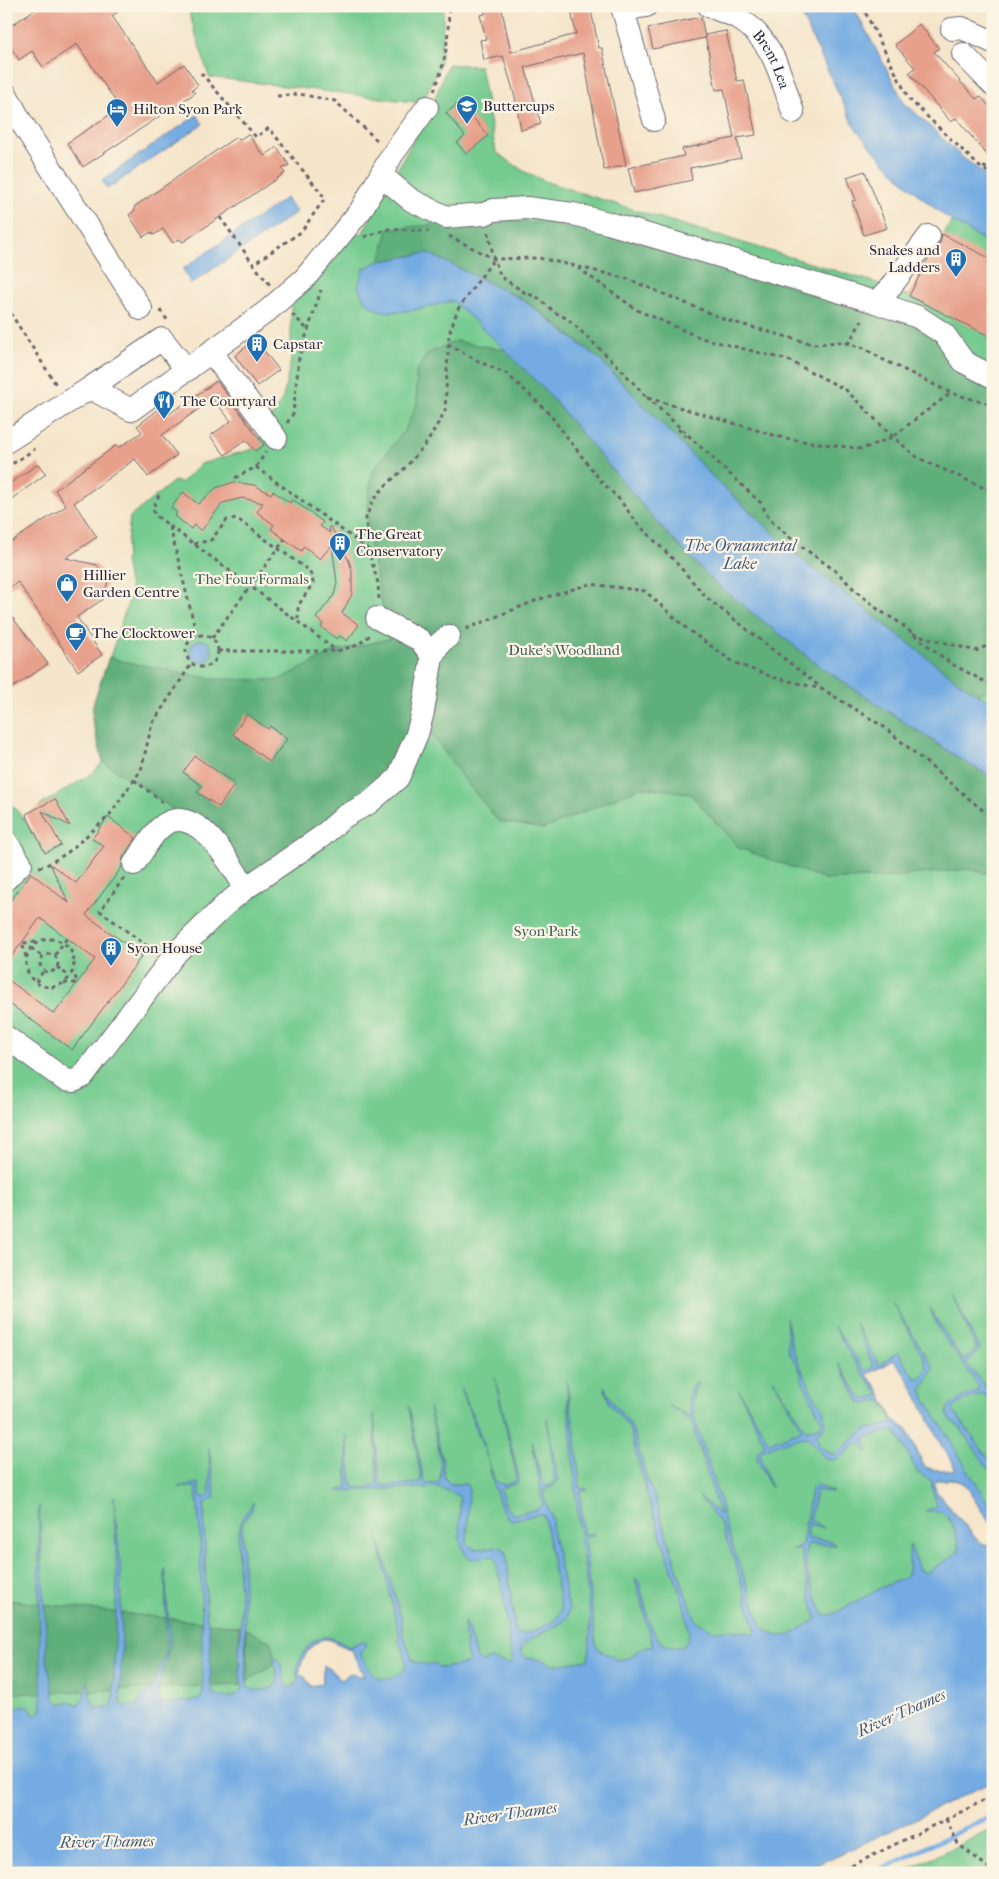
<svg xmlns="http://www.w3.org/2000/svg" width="999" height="1879" font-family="'IM FELL French Canon',serif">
<rect width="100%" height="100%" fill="#fcf5e5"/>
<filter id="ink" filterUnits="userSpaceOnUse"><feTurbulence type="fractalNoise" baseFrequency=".02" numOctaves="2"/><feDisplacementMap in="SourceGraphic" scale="10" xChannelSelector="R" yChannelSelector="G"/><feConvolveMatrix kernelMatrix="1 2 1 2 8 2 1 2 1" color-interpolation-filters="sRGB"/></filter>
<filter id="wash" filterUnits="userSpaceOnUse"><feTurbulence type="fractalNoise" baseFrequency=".0096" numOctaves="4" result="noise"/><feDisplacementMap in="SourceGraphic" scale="20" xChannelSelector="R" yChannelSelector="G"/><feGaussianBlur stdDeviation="1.12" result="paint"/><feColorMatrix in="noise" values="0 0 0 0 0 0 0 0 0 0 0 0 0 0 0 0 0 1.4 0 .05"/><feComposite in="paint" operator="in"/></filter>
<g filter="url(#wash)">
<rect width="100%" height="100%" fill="#f5e5ca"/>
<g fill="#74cb90" stroke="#4b7666" fill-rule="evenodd">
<polygon points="187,6 444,6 441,57 439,67 422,103 209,77"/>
<path d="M 448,64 L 480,66 L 496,152 L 525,172 L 550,183 L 644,213 L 880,284 L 909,296 L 952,220 L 993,246 L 993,1527 C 989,1519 983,1514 979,1507 C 965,1483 967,1479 937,1480 L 934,1484 L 936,1491 L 978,1541 L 986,1545 L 993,1541 L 973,1609 L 6,1775 L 6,799 L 21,815 L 41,846 L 58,837 L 39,806 L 93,773 L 103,762 L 124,775 L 120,661 L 110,657 L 131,593 L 125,562 L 130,517 L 174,481 L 181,483 L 200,464 L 253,449 L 283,398 L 291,360 L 291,301 L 351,237 L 362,234 L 431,108 ZM 894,1360 L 908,1378 L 956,1471 C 946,1472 932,1471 924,1466 L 906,1428 L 894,1421 L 879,1390 L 867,1375 ZM 323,1639 L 331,1640 L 352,1651 L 364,1677 L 349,1673 L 346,1677 L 342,1680 C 334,1676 332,1668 324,1666 L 322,1683 L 311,1687 L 305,1677 L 299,1675 C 301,1660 308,1645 323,1639 Z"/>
<polygon points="993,1829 993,1873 900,1873"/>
</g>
<g fill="#5faf7a" stroke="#40685a">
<polygon points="499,219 535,223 564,222 744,272 914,325 993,375 993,689 977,694 956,680 806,563 718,482 598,358 541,312 525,301 428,253 380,261 388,229"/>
<polygon points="456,341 505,350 543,388 662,528 715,583 821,667 962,760 993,778 993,875 967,869 894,877 827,880 739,848 689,793 641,787 544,829 498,821 463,778 428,729 321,837 246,888 202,831 144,788 103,762 92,720 93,704 109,657 122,661 214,679 278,680 337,651 389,639 368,535 368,498 373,470 404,431 417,404 416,371 428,353"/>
<polygon points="6,1600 236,1626 240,1627 239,1646 242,1685 6,1694"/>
<polygon points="246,1629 271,1642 275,1659 274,1659 274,1664 247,1681"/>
</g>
<g fill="#73abe2" stroke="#4a668e" fill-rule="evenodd">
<path d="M 797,6 L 853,6 L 904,102 L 962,157 L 993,180 L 993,246 C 974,234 955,224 937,210 C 908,188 878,157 855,128 Z"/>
<polygon points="197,115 203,124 107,189 102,180"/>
<polygon points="286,198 297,212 191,284 183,269"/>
<path d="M 428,253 L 525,301 L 598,358 L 718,482 L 806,563 L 956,680 L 993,704 L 993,778 L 962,760 L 821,667 L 715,583 L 662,528 L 543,388 L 492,337 L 453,301 C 432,305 389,320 371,306 C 364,301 361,294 358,287 L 364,268 L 380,261 Z"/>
<circle cx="201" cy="651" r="11"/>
<path d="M 952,1294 L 980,1350 L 966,1363 L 993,1396 L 993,1402 L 983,1394 C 971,1398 960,1400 952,1411 L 957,1415 L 993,1465 L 993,1475 L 959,1426 L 950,1420 L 947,1414 L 948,1407 L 961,1398 L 977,1391 L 979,1387 L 940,1331 L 929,1308 L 963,1361 L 977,1350 Z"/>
<path d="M 892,1302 L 934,1368 L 921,1391 L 993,1512 L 993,1527 C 989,1519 983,1514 979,1507 C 965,1484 967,1477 937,1480 L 934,1484 L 936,1491 L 978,1541 L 986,1545 L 993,1541 L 993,1781 L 905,1824 L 799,1873 L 6,1873 L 6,1656 L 8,1689 L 11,1706 L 15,1709 L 22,1705 L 30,1707 L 35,1716 L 41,1711 L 42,1706 L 39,1591 L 39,1506 L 47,1659 L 54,1697 L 57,1702 L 61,1704 L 70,1701 L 78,1705 L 83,1699 L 88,1681 L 90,1696 L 96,1708 L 109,1707 L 113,1702 L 117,1583 L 114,1496 L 120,1565 L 122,1646 L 120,1702 L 124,1706 L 137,1705 L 142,1696 L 150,1692 L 167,1651 L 165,1569 L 170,1645 L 157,1689 L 161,1704 L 199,1700 L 203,1694 L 200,1533 L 196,1487 L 178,1487 L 198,1483 L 201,1496 L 205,1498 L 210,1493 L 209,1447 L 215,1497 L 204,1504 L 206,1612 L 210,1635 L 211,1688 L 214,1695 C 225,1699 237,1699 243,1688 C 236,1664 241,1639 241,1615 C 241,1588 234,1547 241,1522 C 243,1515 250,1509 253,1502 C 254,1512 245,1516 242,1525 L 246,1671 C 247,1675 246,1683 248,1686 C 253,1694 274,1690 277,1683 C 279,1677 274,1666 274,1659 L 278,1659 C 283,1667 282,1677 287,1686 L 293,1687 L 298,1680 C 293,1664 309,1636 327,1637 C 335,1638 342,1643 349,1647 L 362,1641 L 366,1643 L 361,1654 C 365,1661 370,1673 378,1677 C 383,1680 388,1679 393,1677 C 412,1672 406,1654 398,1641 L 400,1638 L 377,1535 L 401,1617 L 403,1634 L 413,1661 C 425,1667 431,1661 442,1668 L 466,1664 L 469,1661 L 466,1651 L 464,1622 L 467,1626 L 476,1657 L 481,1662 L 491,1659 L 508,1664 L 512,1662 L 512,1656 L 509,1647 L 505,1605 L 496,1561 L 494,1556 L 471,1559 C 452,1546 463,1515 459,1496 L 439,1487 L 337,1491 L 347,1487 L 347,1435 L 352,1486 C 359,1489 372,1488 377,1484 L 374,1414 L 380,1484 L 386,1486 L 419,1483 L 421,1477 L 409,1407 L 424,1482 L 428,1484 L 439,1483 C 445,1462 433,1428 429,1407 L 442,1458 L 444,1477 L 450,1484 L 466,1484 L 469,1489 L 467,1543 L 474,1549 L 502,1547 L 506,1553 L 515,1628 L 517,1633 C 525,1637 551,1624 557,1618 C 559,1615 559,1613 561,1610 L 544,1516 L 540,1514 L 512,1520 L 507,1517 L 502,1510 L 494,1486 L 488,1460 L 459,1384 L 478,1428 L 495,1482 L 505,1485 L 516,1481 L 516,1473 L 495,1378 L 519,1479 L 518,1483 L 502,1488 L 500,1490 L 507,1509 L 513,1514 L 518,1514 L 538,1509 L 543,1503 L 532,1441 L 543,1485 L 545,1486 L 552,1485 L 555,1482 L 547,1418 L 558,1481 L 552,1487 L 544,1490 C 545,1495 545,1501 547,1506 C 552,1517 554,1517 552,1529 L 569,1609 L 568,1616 L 563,1622 L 526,1642 L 522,1648 L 521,1653 L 527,1658 L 542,1660 L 555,1665 L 588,1660 C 595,1626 584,1571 580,1535 C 574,1483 572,1431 566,1379 L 576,1441 L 580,1488 L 588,1489 L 580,1492 L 583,1534 L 594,1534 L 584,1538 L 596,1645 L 600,1650 L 618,1660 L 629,1658 L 640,1649 L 653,1646 L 635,1578 L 639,1582 C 644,1598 650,1640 667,1646 C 672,1648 677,1647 682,1647 L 688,1640 L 689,1632 L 684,1605 L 647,1495 L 629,1427 L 609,1403 L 604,1386 L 612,1402 L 628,1421 L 633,1430 L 648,1483 L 654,1495 L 685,1593 L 696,1621 L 714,1631 L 732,1630 L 753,1634 L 756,1631 L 736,1565 L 720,1523 L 699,1496 L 720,1515 L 691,1420 L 668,1405 L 691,1418 C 689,1405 685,1392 697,1382 L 692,1399 L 695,1420 L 721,1504 L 725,1525 L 761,1624 L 766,1630 L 779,1636 L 794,1633 L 816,1619 L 805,1574 L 801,1550 L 791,1550 L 801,1547 L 804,1535 L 811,1490 L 816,1485 L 833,1492 L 816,1490 L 810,1520 L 824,1528 L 809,1524 L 807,1538 L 829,1541 L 837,1545 L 808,1544 C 800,1563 815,1599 825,1616 L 833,1614 L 881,1588 L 906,1577 C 911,1566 908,1557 910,1545 L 919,1570 L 926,1573 L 957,1553 L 959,1548 C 957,1538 953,1518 942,1513 C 937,1511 930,1511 925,1511 L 937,1506 C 936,1497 931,1490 932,1481 L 918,1473 L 896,1432 L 890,1431 L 864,1438 L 868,1453 L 860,1443 C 849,1446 838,1466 826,1458 C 818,1453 814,1442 807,1437 C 792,1439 775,1444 762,1451 L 760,1456 L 771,1488 L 757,1459 L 758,1451 L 765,1445 L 739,1390 L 769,1443 L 802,1430 L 773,1379 L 806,1431 L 820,1427 L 822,1421 L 803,1382 L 799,1368 L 789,1352 L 786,1318 L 793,1350 L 813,1394 L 823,1409 L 825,1426 L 816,1436 L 820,1447 L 834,1455 L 864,1430 L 893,1423 L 888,1409 L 881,1400 L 865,1404 L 860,1403 L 839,1364 L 862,1399 L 866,1399 L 880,1395 C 862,1374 847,1351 834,1326 L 865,1371 L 874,1367 L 855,1323 L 879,1365 L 898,1352 L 914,1377 L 920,1379 L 927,1369 L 923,1356 ZM 894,1360 C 915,1386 927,1417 942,1447 C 947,1454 954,1463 956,1471 L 929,1469 L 924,1466 L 906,1428 L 894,1421 L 879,1390 L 867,1375 ZM 323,1639 L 331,1640 L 352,1651 L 364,1677 C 359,1677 355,1673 349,1673 L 346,1677 L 342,1680 C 334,1676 332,1668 324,1666 L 322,1683 L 311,1687 L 305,1677 L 299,1675 C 301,1660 308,1645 323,1639 Z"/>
</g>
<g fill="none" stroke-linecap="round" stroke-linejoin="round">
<polyline stroke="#73abe2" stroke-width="5" points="874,1873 993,1815"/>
</g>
<g id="blocks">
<g fill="#e7a08b">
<polygon points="40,6 126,6 112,16 158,82 184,64 198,85 192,90 195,93 83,167 67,143 120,108 77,44 43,67 32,51 19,60 6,40 6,29"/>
<polygon points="484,6 501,6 511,52 576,34 570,6 590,6 599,48 602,48 626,165 604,170 583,53 525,67 541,124 521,130 515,97 503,56 484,60 480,40 486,39 480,15 485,14"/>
<polygon points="701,17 705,38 653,49 648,28"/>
<polygon points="919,24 939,48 934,52 976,99 980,96 993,110 993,162 956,118 951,122 909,73 915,68 895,45"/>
<polygon points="726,31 737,81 744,80 756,135 737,138 741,158 690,168 692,180 634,193 628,168 684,156 682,149 734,138 724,89 716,90 705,35"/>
<polygon points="460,102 488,136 466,154 457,143 465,136 446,113"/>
<polygon points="248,134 264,156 277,147 289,165 282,169 285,173 183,242 179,239 173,243 163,229 154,235 151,232 143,237 129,215 135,210 134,207 236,137 239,140"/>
<polygon points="865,171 887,228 864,235 852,201 856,200 847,177"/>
<polygon points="942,234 993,260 993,338 909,296 928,259 940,243"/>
<polygon points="255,339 279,370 257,386 235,356"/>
<polygon points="217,381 264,445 255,451 246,440 225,455 210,436 231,421 213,399 162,435 177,455 148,477 135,459 74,503 97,537 66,558 97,565 108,581 103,599 77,617 102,655 78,671 18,582 6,590 6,545 66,506 55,490 115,446 120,447 142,432 137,426 163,406 169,414"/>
<polygon points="38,464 46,474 6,503 6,486"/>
<polygon points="234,482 254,485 271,494 273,491 290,503 292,499 323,522 320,526 330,533 329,527 331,527 349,561 352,570 352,594 342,613 359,625 347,641 340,636 337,639 321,627 323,624 316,618 334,595 337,583 332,545 320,559 304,546 301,551 271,529 274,525 257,512 263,503 242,498 223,503 201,531 194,525 191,529 175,516 177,513 171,508 183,492 198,504 216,488"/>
<polygon points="6,609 48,664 6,692"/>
<polygon points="247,714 268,729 270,726 287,739 270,762 233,734"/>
<polygon points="195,756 235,784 219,807 197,792 202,786 183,772"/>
<polygon points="55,799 70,826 42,811 61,845 45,853 26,814"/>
<polygon points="108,817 136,838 123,857 122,867 86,915 142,956 72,1050 6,1001 6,978 54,1014 95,959 40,918 6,964 6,907 31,873 69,903 50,864 76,883 104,846 92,839"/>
</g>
</g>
</g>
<g filter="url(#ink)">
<use href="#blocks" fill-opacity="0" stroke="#6c666d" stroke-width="1"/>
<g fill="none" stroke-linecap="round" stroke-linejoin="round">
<g stroke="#6c666d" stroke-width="24">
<g id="minor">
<polyline points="622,6 623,10 646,6"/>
<path id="s1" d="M 709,6 C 718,10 729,13 738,18 C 774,40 780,75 793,112"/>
<polyline points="623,10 654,120"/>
<polyline points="952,29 962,28 993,42"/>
<polyline points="963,54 993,85"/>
<polyline points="6,94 20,120 141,309"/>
<polyline points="381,175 411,200 446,217 484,214 494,210 527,208 573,214 608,223 875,302 918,317 944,334 964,362 993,377"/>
<polyline points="875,302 886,293 929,236"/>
<polyline points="212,351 215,357 276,438"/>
<polyline points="90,388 162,339 187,370"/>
<polyline points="6,442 90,388 131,410 266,312 305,278 361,210 392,155 427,107"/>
<polyline points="377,618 420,640 432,656"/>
<polyline points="6,841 21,864 6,879"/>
<path d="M 134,864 C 142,853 148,841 157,831 C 192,793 229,863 246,888"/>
<polyline points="6,1037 65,1080 74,1081 82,1077 176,953 225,905 246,888 321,837 345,816 369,803 398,778 417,734 423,712 432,656 441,642 449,636"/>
</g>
</g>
<g stroke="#6c666d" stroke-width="3" stroke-dasharray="4 4" stroke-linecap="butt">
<polyline points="862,6 909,99 980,167 993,175"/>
<polyline points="201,73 256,137 269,128 325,198 301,232 253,264"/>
<path d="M 434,91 C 447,60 448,39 449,6"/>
<polyline points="277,96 299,94 335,101 378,141"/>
<polyline points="983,167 993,169"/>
<polyline points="220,217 253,264 270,285"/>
<polyline points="488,232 494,259 501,277 524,292 538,298 556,313 568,319 621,369 647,398"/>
<polyline points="449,236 494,259 539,258 575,266 628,279 726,320 813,344 842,342 864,348 882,359 951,393 993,405"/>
<polyline points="364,237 388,229 429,231"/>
<polyline points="578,268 637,310 701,338 788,360 846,390 893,437 918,458 993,492"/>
<polyline points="6,306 57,386"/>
<polyline points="160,310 168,321"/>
<polyline points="292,314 307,329"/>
<polyline points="448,344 480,362 507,374 547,411 600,480 619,499 637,523 673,559 707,598 824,690 884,727 993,819"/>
<polyline points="848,344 864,317"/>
<polyline points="647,397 761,503 769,519 798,544 837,572 857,592 880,611 897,621 950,663 993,686"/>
<polyline points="648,398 787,439 862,449 893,437 918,417 951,393"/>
<polyline points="287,423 293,414 299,358 321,290"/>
<polyline points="678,429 685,436 679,430"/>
<polyline points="256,467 368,549"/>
<polyline points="6,468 35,449"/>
<polyline points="235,478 256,467 266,452"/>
<polyline points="159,495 153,508 155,515 337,651"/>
<polyline points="170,527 197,636"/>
<polyline points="194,544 211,540 227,520 236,518 308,570 312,576 313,583 298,606 298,623"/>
<polyline points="379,599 378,583 368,549 366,518 372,502 384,487 406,467 428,441 445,411 449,334 458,309 494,259"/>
<polyline points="466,629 537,600 590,584 645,591 686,628 733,662 772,677 822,689"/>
<polyline points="913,634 976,651 993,643"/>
<circle cx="202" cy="651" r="16"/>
<polyline points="212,638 285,539"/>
<polyline points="218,651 337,651 358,645 370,635"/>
<polyline points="134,780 165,804"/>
<polyline points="39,867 45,866 67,853 108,817 141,770 152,724 192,663"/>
<polyline points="124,878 100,911 155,952"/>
<circle cx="50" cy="963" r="24"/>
<polyline points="31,948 43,957"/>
<circle cx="49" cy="963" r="9"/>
<polyline points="55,955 67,938"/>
<polyline points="26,957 22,943 37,942"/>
<polyline points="57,967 70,977"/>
<polyline points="36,982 44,970"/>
<polyline points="64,983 77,983 74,972"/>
<polyline points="946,1819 958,1844 993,1871"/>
<polyline points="837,1873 993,1796"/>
</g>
<use href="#minor" stroke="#fff" stroke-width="22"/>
</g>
</g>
<defs>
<g id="school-pin" transform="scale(1.125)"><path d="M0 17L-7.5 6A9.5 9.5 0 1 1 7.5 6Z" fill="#1f6fb2" stroke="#fcf5e5"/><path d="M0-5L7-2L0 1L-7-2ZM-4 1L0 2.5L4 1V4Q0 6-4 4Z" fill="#fff"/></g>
<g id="hotel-pin" transform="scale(1.125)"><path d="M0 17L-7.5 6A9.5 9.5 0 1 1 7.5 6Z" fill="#1f6fb2" stroke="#fcf5e5"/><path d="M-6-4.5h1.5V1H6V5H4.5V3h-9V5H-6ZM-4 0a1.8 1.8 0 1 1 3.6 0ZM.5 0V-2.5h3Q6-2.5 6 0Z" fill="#fff"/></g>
<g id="building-pin" transform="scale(1.125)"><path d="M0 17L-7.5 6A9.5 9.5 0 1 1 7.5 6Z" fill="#1f6fb2" stroke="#fcf5e5"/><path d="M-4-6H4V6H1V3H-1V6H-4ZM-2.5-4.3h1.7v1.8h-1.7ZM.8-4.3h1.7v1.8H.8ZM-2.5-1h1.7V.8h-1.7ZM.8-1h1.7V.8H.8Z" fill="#fff"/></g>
<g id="restaurant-pin" transform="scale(1.125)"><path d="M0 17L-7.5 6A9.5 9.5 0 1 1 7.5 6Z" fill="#1f6fb2" stroke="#fcf5e5"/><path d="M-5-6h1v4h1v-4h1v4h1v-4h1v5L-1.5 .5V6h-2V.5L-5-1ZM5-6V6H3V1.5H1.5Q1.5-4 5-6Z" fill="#fff"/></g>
<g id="shop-pin" transform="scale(1.125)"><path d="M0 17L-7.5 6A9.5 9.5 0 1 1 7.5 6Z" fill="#1f6fb2" stroke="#fcf5e5"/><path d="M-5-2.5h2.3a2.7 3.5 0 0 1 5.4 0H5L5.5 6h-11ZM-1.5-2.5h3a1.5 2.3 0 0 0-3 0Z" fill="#fff"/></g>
<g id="cafe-pin" transform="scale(1.125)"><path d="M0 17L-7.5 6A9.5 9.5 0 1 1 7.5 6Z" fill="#1f6fb2" stroke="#fcf5e5"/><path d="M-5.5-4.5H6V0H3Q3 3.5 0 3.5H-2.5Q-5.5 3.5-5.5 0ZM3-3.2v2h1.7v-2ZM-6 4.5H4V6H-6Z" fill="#fff"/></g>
</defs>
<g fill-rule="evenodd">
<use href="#school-pin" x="467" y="106"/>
<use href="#hotel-pin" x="117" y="109"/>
<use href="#building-pin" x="956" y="259"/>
<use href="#building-pin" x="257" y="344"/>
<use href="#restaurant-pin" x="164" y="401"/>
<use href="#building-pin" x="340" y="543"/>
<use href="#shop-pin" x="67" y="584"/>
<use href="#cafe-pin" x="76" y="633"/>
<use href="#building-pin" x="111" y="948"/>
</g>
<g text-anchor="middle" stroke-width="4.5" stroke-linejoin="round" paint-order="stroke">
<g font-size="15" fill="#22223b" stroke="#fcf5e5">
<text dy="5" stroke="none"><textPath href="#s1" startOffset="86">Brent Lea</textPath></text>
</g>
<g font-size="15" fill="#22223b" stroke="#fcf5e5" text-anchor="start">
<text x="483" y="111">Buttercups</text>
<text x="133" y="114">Hilton Syon Park</text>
<text x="940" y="255" text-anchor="end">Snakes and<tspan x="940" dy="17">Ladders</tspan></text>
<text x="273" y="349">Capstar</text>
<text x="180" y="406">The Courtyard</text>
<text x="356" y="539">The Great<tspan x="356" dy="17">Conservatory</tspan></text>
<text x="83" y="580">Hillier<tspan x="83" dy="17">Garden Centre</tspan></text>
<text x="92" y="638">The Clocktower</text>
<text x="127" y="953">Syon House</text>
</g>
<g font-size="15" fill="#3f5d59" stroke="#fcf5e5">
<text x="252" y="584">The Four Formals</text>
<text x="564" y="655">Duke's Woodland</text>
<text x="546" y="936">Syon Park</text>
</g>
<g font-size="16" font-style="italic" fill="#42597e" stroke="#fcf5e5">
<text x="740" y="551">The Ornamental<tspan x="740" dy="18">Lake</tspan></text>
<text transform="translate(901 1712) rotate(-24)" y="6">River Thames</text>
<text transform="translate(510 1813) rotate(-8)" y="6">River Thames</text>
<text transform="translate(107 1841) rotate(-1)" y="6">River Thames</text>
</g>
</g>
<rect width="999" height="1879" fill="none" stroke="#fcf5e5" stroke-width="25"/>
</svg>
